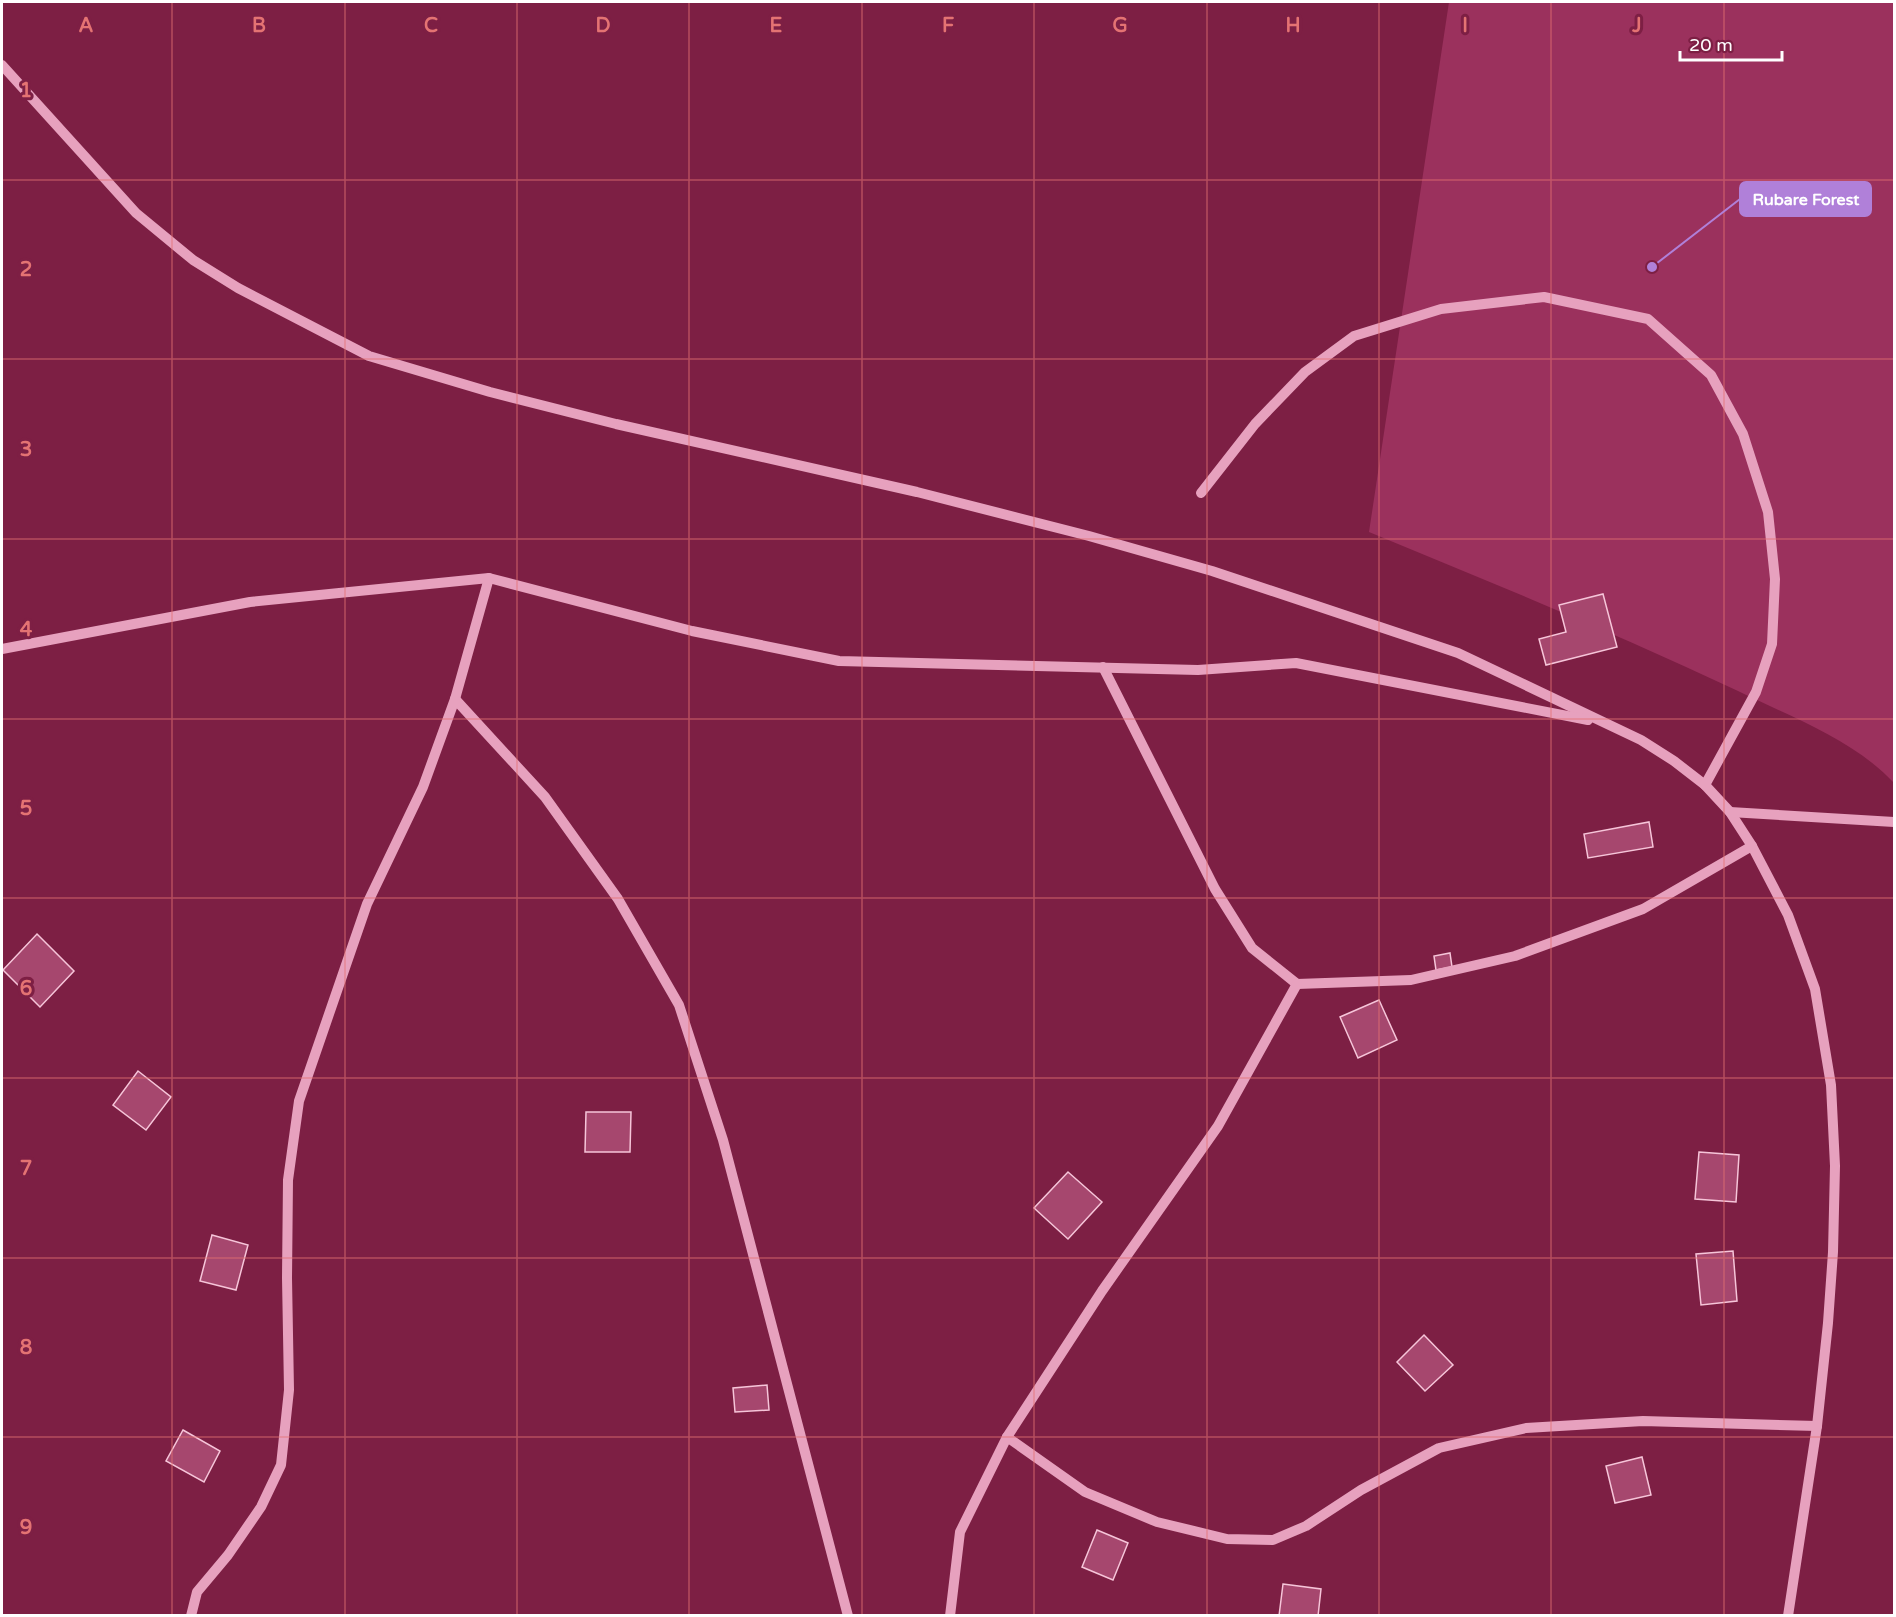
<svg xmlns="http://www.w3.org/2000/svg" width="1896" height="1617" font-family="'Varela Round',sans-serif">
<rect width="100%" height="100%" fill="#7d1f44"/>
<path fill="#9b315d" d="M 1449,2 L 1894,2 L 1894,783 C 1853,739 1791,717 1738,691 C 1617,634 1493,583 1369,532 Z"/>
<g fill="#a6476e" stroke="#f6c5d9" stroke-width="1.5">
<polygon points="1603,594 1617,647 1546,665 1539,639 1566,632 1559,605"/>
<polygon points="1649,822 1653,847 1588,858 1584,834"/>
<polygon points="37,934 74,971 40,1007 3,970"/>
<polygon points="1450,953 1452,967 1436,970 1434,956"/>
<polygon points="1379,1000 1397,1040 1358,1058 1340,1017"/>
<polygon points="138,1071 171,1097 146,1130 113,1105"/>
<polygon points="586,1112 631,1112 630,1152 585,1152"/>
<polygon points="1699,1152 1739,1155 1736,1202 1695,1199"/>
<polygon points="1068,1172 1102,1202 1068,1239 1034,1208"/>
<polygon points="212,1235 248,1245 236,1290 200,1281"/>
<polygon points="1733,1251 1737,1301 1701,1305 1696,1254"/>
<polygon points="1424,1335 1453,1365 1425,1391 1397,1362"/>
<polygon points="767,1385 769,1410 735,1412 733,1388"/>
<polygon points="183,1430 220,1451 204,1482 166,1461"/>
<polygon points="1642,1457 1651,1495 1615,1503 1606,1466"/>
<polygon points="1097,1530 1128,1543 1113,1580 1082,1567"/>
<polygon points="1283,1584 1321,1589 1318,1616 1279,1616"/>
</g>
<g fill="none" stroke-linecap="round" stroke-linejoin="round">
<g stroke="#e7a1be" stroke-width="10">
<polyline points="2,65 136,213 193,260 238,288 369,356 490,392 616,424 917,492 1089,536 1212,571 1458,653 1641,740 1674,761 1705,785 1730,812 1752,846 1788,915 1815,989 1831,1085 1835,1166 1833,1252 1828,1323 1817,1426 1788,1616"/>
<polyline points="1201,493 1255,424 1305,372 1354,336 1441,309 1544,297 1648,319 1711,375 1743,434 1768,512 1775,579 1772,644 1756,692 1705,785"/>
<polyline points="2,649 250,602 489,578 692,631 839,661 1198,670 1296,663 1588,720"/>
<polyline points="1103,667 1215,889 1252,948 1297,984 1411,980 1515,956 1643,909 1752,846"/>
<polyline points="455,699 545,797 618,899 679,1005 723,1140 848,1616"/>
<polyline points="1730,812 1894,822"/>
<polyline points="1007,1437 1085,1492 1157,1522 1227,1539 1273,1540 1306,1526 1361,1490 1439,1448 1526,1428 1643,1421 1817,1426"/>
<polyline points="191,1616 197,1592 228,1555 261,1507 281,1465 289,1390 287,1278 288,1180 299,1101 367,904 423,787 455,699 489,578"/>
<polyline points="950,1616 960,1532 1007,1437 1102,1291 1218,1126 1297,984"/>
</g>
</g>
<path fill="none" stroke="#e47373" stroke-width="1.5" stroke-opacity="0.55" d="M 172,2 L 172,1616M 345,2 L 345,1616M 517,2 L 517,1616M 689,2 L 689,1616M 862,2 L 862,1616M 1034,2 L 1034,1616M 1207,2 L 1207,1616M 1379,2 L 1379,1616M 1551,2 L 1551,1616M 1724,2 L 1724,1616M 2,180 L 1894,180M 2,359 L 1894,359M 2,539 L 1894,539M 2,719 L 1894,719M 2,898 L 1894,898M 2,1078 L 1894,1078M 2,1258 L 1894,1258M 2,1437 L 1894,1437"/>
<g font-size="20" text-anchor="middle" font-weight="bold" fill="#e47373" stroke="#7d1f44" stroke-width="6" stroke-linejoin="round" paint-order="stroke">
<text x="86" y="32">A</text>
<text x="259" y="32">B</text>
<text x="431" y="32">C</text>
<text x="603" y="32">D</text>
<text x="776" y="32">E</text>
<text x="948" y="32">F</text>
<text x="1120" y="32">G</text>
<text x="1293" y="32">H</text>
<text x="1465" y="32">I</text>
<text x="1637" y="32">J</text>
<text x="26" y="97">1</text>
<text x="26" y="276">2</text>
<text x="26" y="456">3</text>
<text x="26" y="636">4</text>
<text x="26" y="815">5</text>
<text x="26" y="995">6</text>
<text x="26" y="1175">7</text>
<text x="26" y="1354">8</text>
<text x="26" y="1534">9</text>
</g>
<path fill="none" stroke="#b080d9" stroke-width="2" d="M1652 267L1740 199"/>
<circle fill="#b080d9" stroke="#7d1f44" stroke-width="2" cx="1652" cy="267" r="6"/>
<rect fill="#b080d9" stroke="#b080d9" stroke-width="2" x="1740" y="182" width="131" height="34" rx="6"/>
<g font-size="16" text-anchor="middle" font-weight="bold" fill="#fff">
<text x="1806" y="205">Rubare Forest</text>
</g>
<rect width="1896" height="1617" fill="none" stroke="#ffffff" stroke-width="6"/>
<path d="M1680 51v9h102v-9" fill="none" stroke="#ffffff" stroke-width="3"/>
<text x="1689" y="51" font-size="18" fill="#ffffff" stroke="#7d1f44" stroke-width="4.5" paint-order="stroke">20 m</text>
</svg>
